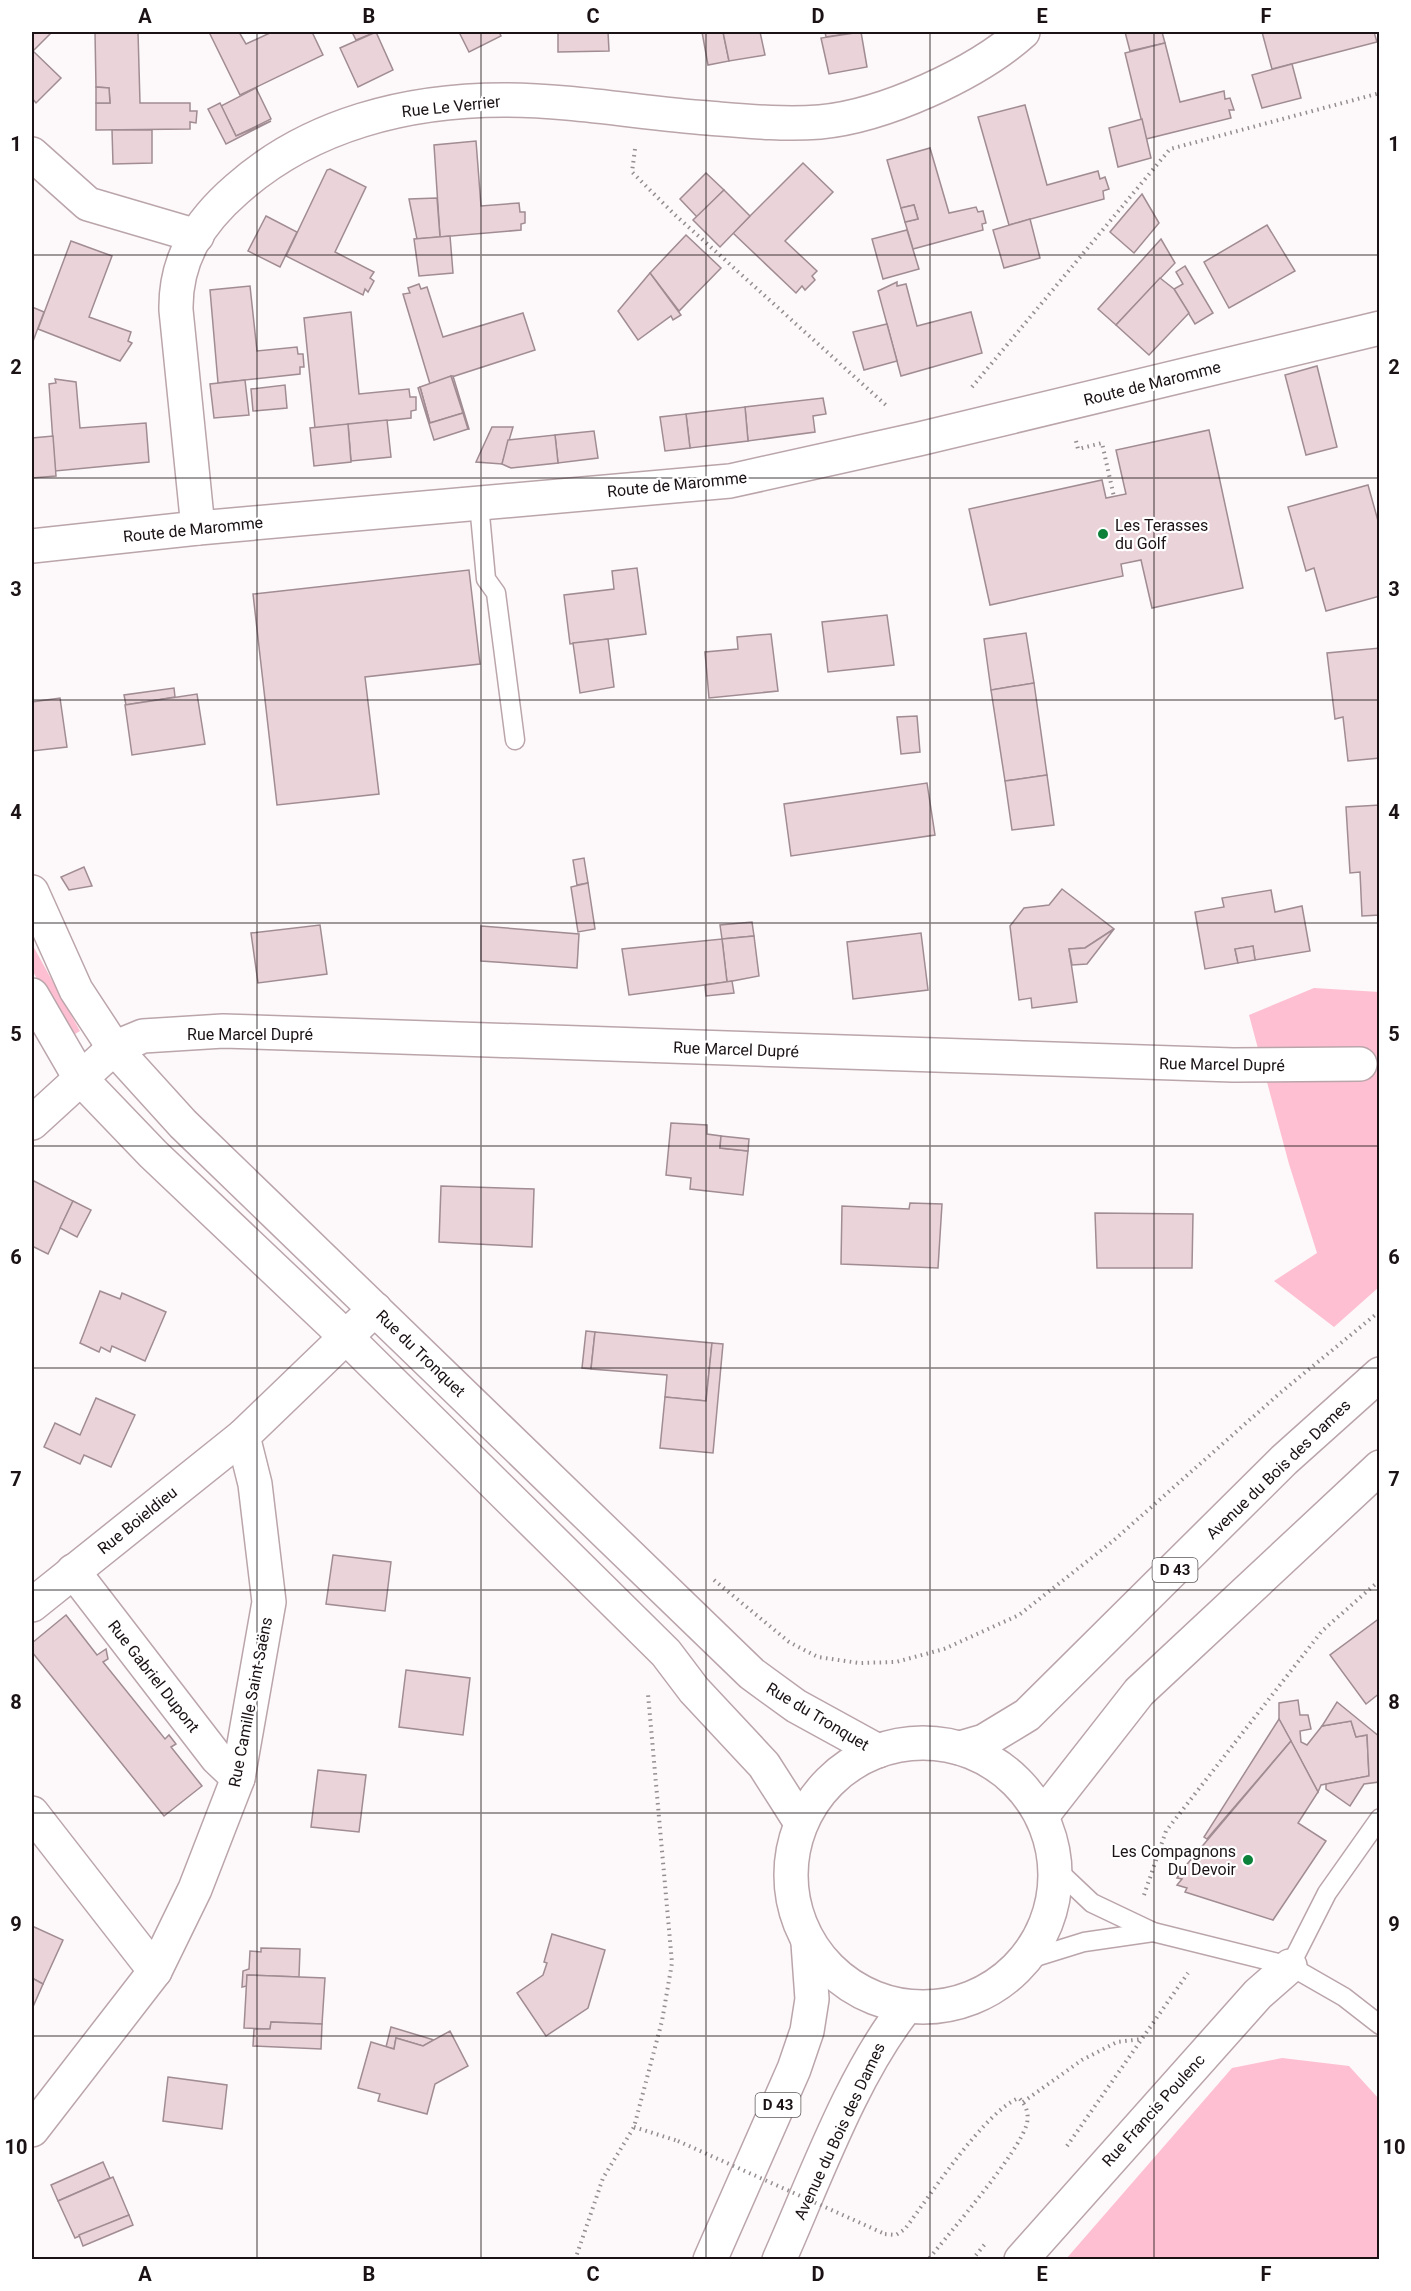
<svg xmlns="http://www.w3.org/2000/svg" width="1411" height="2291" font-family="Roboto,sans-serif">
<rect width="100%" height="100%" fill="#fdf8f9"/>
<g fill="#fdbfd1">
<polygon points="32,944 80,1031 70,1037 32,970"/>
<polygon points="1314,988 1379,992 1379,1287 1334,1327 1274,1281 1317,1253 1289,1164 1249,1015"/>
<polygon points="1282,2058 1349,2066 1379,2099 1379,2259 1066,2259 1232,2068"/>
</g>
<g fill="#ead4da" stroke="#a08c92" stroke-width="1.5">
<polygon points="32,32 52,32 32,52"/>
<polygon points="95,32 138,32 140,103 190,103 190,111 197,111 196,123 190,122 190,129 96,130 96,103 110,103 109,88 96,87"/>
<polygon points="209,32 239,32 246,44 272,32 312,32 323,55 240,95"/>
<polygon points="352,32 376,32 356,40"/>
<polygon points="376,32 393,70 358,87 340,48"/>
<polygon points="459,32 499,32 501,36 469,52"/>
<polygon points="558,32 608,32 609,51 558,52"/>
<polygon points="702,32 723,32 729,61 708,65"/>
<polygon points="723,32 760,32 765,55 729,61"/>
<polygon points="825,32 859,32 826,37"/>
<polygon points="861,32 867,67 829,74 821,38"/>
<polygon points="1125,32 1162,32 1165,43 1130,51"/>
<polygon points="1262,32 1374,32 1377,42 1272,69"/>
<polygon points="1165,43 1180,102 1224,91 1225,99 1230,98 1234,110 1229,110 1231,118 1146,139 1125,53"/>
<polygon points="33,51 61,78 36,103 32,98"/>
<polygon points="1292,64 1301,98 1262,108 1252,75"/>
<polygon points="96,87 109,88 110,103 96,103"/>
<polygon points="256,88 271,119 236,136 221,106"/>
<polygon points="220,103 236,136 271,121 226,144 208,109"/>
<polygon points="1025,105 1047,185 1098,171 1100,179 1105,177 1109,189 1103,191 1104,199 1009,225 978,117"/>
<polygon points="1142,119 1151,158 1118,167 1109,128"/>
<polygon points="112,130 152,130 152,163 113,164"/>
<polygon points="476,141 481,206 519,203 520,212 525,212 525,223 521,224 521,230 440,237 434,145"/>
<polygon points="930,148 949,213 976,207 978,212 983,211 986,223 982,224 983,230 913,249 905,222 918,219 914,205 901,208 887,160"/>
<polygon points="803,163 833,192 785,241 817,271 812,276 815,280 805,290 802,286 796,293 733,233"/>
<polygon points="330,169 366,187 335,252 374,272 370,278 374,281 368,292 365,289 363,295 286,256 327,170"/>
<polygon points="706,173 724,190 697,217 680,199"/>
<polygon points="724,190 750,216 720,247 693,220"/>
<polygon points="1142,194 1159,223 1134,253 1110,232"/>
<polygon points="437,198 440,237 417,239 409,199"/>
<polygon points="914,205 918,219 905,222 901,208"/>
<polygon points="266,216 297,232 280,267 248,251"/>
<polygon points="1030,219 1040,258 1004,268 993,230"/>
<polygon points="1267,225 1295,271 1229,308 1204,262"/>
<polygon points="907,230 919,269 883,279 872,239"/>
<polygon points="686,235 721,268 679,311 650,273"/>
<polygon points="450,236 453,273 419,276 414,239"/>
<polygon points="1161,239 1175,263 1116,325 1098,309"/>
<polygon points="71,241 112,256 89,317 131,332 128,341 132,343 120,361 38,329"/>
<polygon points="1185,266 1213,313 1195,324 1174,289 1183,284 1176,272"/>
<polygon points="650,273 681,315 673,320 671,316 638,340 618,311"/>
<polygon points="1160,278 1174,289 1189,313 1149,355 1116,325"/>
<polygon points="897,282 897,286 906,284 917,326 971,312 982,353 901,376 878,291"/>
<polygon points="419,284 421,289 427,287 443,337 523,313 535,350 430,384 403,294 410,293 408,288"/>
<polygon points="250,286 257,351 297,347 298,354 303,354 304,367 300,367 300,374 218,383 210,290"/>
<polygon points="32,307 44,312 32,344"/>
<polygon points="351,312 359,394 409,389 410,397 416,397 416,410 411,411 411,418 315,428 304,318"/>
<polygon points="887,324 897,361 864,370 853,332"/>
<polygon points="1317,366 1337,447 1306,455 1285,375"/>
<polygon points="451,376 453,376 469,429 468,429"/>
<polygon points="451,376 463,413 430,423 420,387"/>
<polygon points="55,379 76,382 80,428 146,423 149,462 55,471 49,384 56,383"/>
<polygon points="245,380 249,415 214,418 210,384"/>
<polygon points="285,385 287,408 253,411 251,389"/>
<polygon points="420,387 430,423 463,413 468,429 434,440 418,388"/>
<polygon points="823,398 826,414 813,416 815,432 748,441 745,407"/>
<polygon points="745,407 748,441 690,448 686,414"/>
<polygon points="686,414 690,448 665,451 660,417"/>
<polygon points="387,420 391,457 351,461 348,424"/>
<polygon points="348,424 351,462 314,466 310,428"/>
<polygon points="492,427 513,427 502,464 476,462"/>
<polygon points="1209,430 1243,588 1152,608 1141,560 1121,564 1123,576 990,605 969,509 1102,480 1106,498 1126,494 1116,450"/>
<polygon points="594,431 598,458 558,463 555,435"/>
<polygon points="555,435 558,463 511,468 502,464 508,440"/>
<polygon points="53,436 56,476 32,478 32,438"/>
<polygon points="1368,485 1380,528 1380,596 1326,611 1314,568 1306,571 1288,507"/>
<polygon points="637,568 646,634 570,644 564,595 614,589 612,571"/>
<polygon points="469,570 480,664 365,677 379,794 277,805 253,594"/>
<polygon points="887,615 894,665 828,672 822,622"/>
<polygon points="1026,633 1034,683 991,690 984,639"/>
<polygon points="771,634 778,691 709,698 705,652 738,649 737,637"/>
<polygon points="608,639 614,687 580,693 573,643"/>
<polygon points="1380,648 1380,758 1348,761 1343,717 1335,719 1327,653"/>
<polygon points="1034,683 1047,775 1005,781 991,690"/>
<polygon points="174,688 175,697 126,705 124,695"/>
<polygon points="197,694 205,744 132,755 125,705"/>
<polygon points="60,698 67,747 32,751 32,702"/>
<polygon points="917,716 920,752 901,754 897,717"/>
<polygon points="1047,775 1054,825 1012,830 1005,781"/>
<polygon points="927,783 935,835 791,856 784,804"/>
<polygon points="1380,805 1380,915 1362,916 1360,872 1350,873 1346,807"/>
<polygon points="584,858 588,883 577,885 573,860"/>
<polygon points="84,867 92,886 69,890 61,877"/>
<polygon points="588,883 595,929 578,932 571,887"/>
<polygon points="1062,889 1114,929 1085,948 1069,949 1077,1002 1032,1008 1031,998 1019,1000 1010,926 1024,908 1049,905"/>
<polygon points="1271,890 1275,912 1302,906 1310,951 1255,960 1253,946 1235,949 1238,963 1205,969 1195,912 1224,907 1222,898"/>
<polygon points="752,922 754,936 722,939 720,925"/>
<polygon points="320,925 327,974 258,983 251,933"/>
<polygon points="481,926 579,934 577,968 481,961"/>
<polygon points="1114,929 1087,964 1072,965 1069,949 1085,948"/>
<polygon points="921,933 928,990 853,999 847,942"/>
<polygon points="754,936 759,976 727,982 722,939"/>
<polygon points="722,939 727,982 629,995 622,949"/>
<polygon points="1253,946 1255,960 1238,963 1235,949"/>
<polygon points="732,981 734,993 706,996 705,985"/>
<polygon points="671,1123 707,1125 707,1134 721,1136 720,1148 748,1151 743,1195 690,1189 691,1178 666,1175"/>
<polygon points="721,1136 749,1139 748,1151 720,1148"/>
<polygon points="32,1180 73,1201 48,1254 32,1246"/>
<polygon points="441,1186 534,1189 532,1247 439,1242"/>
<polygon points="73,1201 91,1210 77,1237 60,1228"/>
<polygon points="910,1203 942,1204 938,1268 841,1264 842,1206 909,1209"/>
<polygon points="1095,1213 1193,1214 1192,1268 1097,1268"/>
<polygon points="100,1291 120,1299 122,1293 166,1312 145,1361 112,1346 110,1352 101,1347 99,1352 80,1343"/>
<polygon points="586,1331 595,1332 591,1369 582,1368"/>
<polygon points="595,1332 712,1343 706,1401 665,1397 667,1375 591,1369"/>
<polygon points="712,1343 723,1344 713,1453 660,1448 665,1397 706,1401"/>
<polygon points="96,1398 135,1415 111,1467 84,1455 80,1464 44,1447 55,1423 80,1435"/>
<polygon points="333,1555 391,1562 385,1611 326,1604"/>
<polygon points="66,1615 97,1655 106,1649 108,1659 103,1662 165,1739 169,1735 176,1744 171,1747 202,1786 164,1816 32,1652 32,1643"/>
<polygon points="1380,1618 1380,1693 1366,1704 1330,1655"/>
<polygon points="406,1670 470,1678 463,1735 399,1727"/>
<polygon points="1298,1700 1300,1715 1308,1715 1311,1729 1300,1731 1301,1742 1307,1745 1322,1726 1351,1721 1356,1737 1367,1735 1369,1776 1321,1785 1318,1792 1279,1719 1279,1703"/>
<polygon points="1337,1702 1380,1737 1379,1782 1364,1784 1350,1806 1326,1789 1326,1784 1369,1776 1367,1735 1356,1737 1351,1721 1322,1726"/>
<polygon points="1279,1719 1291,1741 1207,1839 1204,1837"/>
<polygon points="1291,1741 1318,1792 1298,1823 1326,1841 1273,1920 1185,1892 1187,1888 1177,1885 1182,1879 1177,1878 1183,1869"/>
<polygon points="318,1770 366,1775 359,1832 311,1827"/>
<polygon points="32,1926 63,1940 43,1984 32,1978"/>
<polygon points="552,1934 605,1950 588,2008 546,2036 517,1993 543,1975 547,1963 544,1962"/>
<polygon points="261,1948 300,1949 299,1977 247,1975 247,1986 242,1987 243,1971 249,1969 250,1951 261,1952"/>
<polygon points="247,1975 325,1978 322,2024 271,2022 270,2029 244,2028"/>
<polygon points="32,1978 43,1984 32,2009"/>
<polygon points="271,2022 322,2024 321,2049 253,2046 254,2029 270,2029"/>
<polygon points="391,2027 434,2040 423,2046 396,2038 394,2049 386,2047"/>
<polygon points="450,2031 468,2066 435,2084 427,2114 378,2101 380,2094 358,2088 371,2042 394,2049 396,2038 423,2046"/>
<polygon points="168,2077 227,2085 222,2129 163,2121"/>
<polygon points="103,2162 110,2178 58,2201 51,2185"/>
<polygon points="113,2177 129,2215 75,2238 58,2201"/>
<polygon points="129,2215 133,2225 83,2246 79,2235"/>
</g>
<g fill="none" stroke-linecap="round" stroke-linejoin="round">
<g stroke="#baa5ab" stroke-width="21">
<g id="service">
<polyline points="479,504 486,579 496,593 515,740"/>
<polyline points="1056,1869 1092,1903 1153,1932 1290,1966 1344,1997 1380,2025"/>
<polyline points="1026,1960 1084,1942 1153,1932"/>
<polyline points="1290,1966 1327,1893 1380,1818"/>
</g>
</g>
<g stroke="#baa5ab" stroke-width="36">
<g id="minor">
<polyline points="32,154 88,204 197,236"/>
<path d="M 198,528 L 176,310 C 175,259 199,222 237,189 C 310,124 408,100 504,100 C 571,100 641,113 708,118 C 745,121 783,125 820,122 C 884,116 976,74 1023,32"/>
<polyline points="32,546 198,528 730,481 919,439 1380,328"/>
<polyline points="32,1123 114,1048 143,1036 223,1031 1233,1065 1360,1064"/>
<polyline points="73,1571 217,1758 238,1778"/>
<polyline points="32,1605 243,1436"/>
<polyline points="32,1813 155,1971"/>
<polyline points="32,2130 155,1971 195,1889 238,1778 269,1602 255,1484 243,1436 375,1309"/>
<polyline points="1021,2260 1258,1994 1290,1966"/>
</g>
</g>
<g stroke="#baa5ab" stroke-width="36">
<g id="tertiary">
<polyline points="32,892 76,990 114,1048 183,1124 752,1674 796,1706 878,1751"/>
<polyline points="32,995 80,1078 153,1154 346,1337 666,1653 694,1690 764,1765 801,1823"/>
</g>
</g>
<g stroke="#baa5ab" stroke-width="36">
<circle id="primary" cx="923" cy="1875" r="132"/>
</g>
<g stroke="#baa5ab" stroke-width="36">
<g id="trunk">
<polyline points="960,1748 984,1741 1027,1715 1284,1460 1380,1374"/>
<polyline points="1042,1816 1139,1692 1380,1467"/>
<polyline points="710,2260 794,2069 807,2031 812,1999 808,1943"/>
<path d="M 779,2260 C 815,2179 852,2075 906,2007"/>
</g>
</g>
<g stroke="#958e90" stroke-width="4" stroke-dasharray="1.5 4.5" stroke-linecap="butt">
<polyline points="635,149 632,172 673,213 888,407"/>
<polyline points="972,387 1170,149 1380,93"/>
<polyline points="1076,441 1078,449 1102,443 1114,497"/>
<polyline points="714,1580 789,1642 818,1657 859,1663 896,1662 944,1649 1019,1615 1113,1541 1280,1393 1380,1311"/>
<polyline points="1144,1895 1166,1831 1322,1631 1380,1580"/>
<polyline points="1023,2102 1082,2060 1117,2042 1142,2039"/>
<polyline points="634,2127 678,2141"/>
<polyline points="1067,2146 1188,1973"/>
<path d="M 885,2234 L 896,2235 L 905,2229 C 929,2197 985,2111 1019,2098 C 1026,2105 1029,2113 1027,2123 C 1020,2152 950,2232 928,2260"/>
<polyline points="575,2260 603,2178 634,2127 662,2021 672,1963 648,1694"/>
<polyline points="972,2260 985,2244"/>
</g>
<use href="#service" stroke="#fff" stroke-width="18"/>
<use href="#minor" stroke="#fff" stroke-width="33"/>
<use href="#tertiary" stroke="#fff" stroke-width="33"/>
<use href="#primary" stroke="#fff" stroke-width="33"/>
<use href="#trunk" stroke="#fff" stroke-width="33"/>
<polyline stroke="#958e90" stroke-width="4" stroke-dasharray="1.5 4.5" stroke-linecap="butt" points="678,2141 885,2234"/>
</g>
<path fill="none" stroke="#1a1214" stroke-width="1.5" stroke-opacity="0.55" d="M 257,32 L 257,2260M 481,32 L 481,2260M 706,32 L 706,2260M 930,32 L 930,2260M 1154,32 L 1154,2260M 32,255 L 1380,255M 32,478 L 1380,478M 32,700 L 1380,700M 32,923 L 1380,923M 32,1146 L 1380,1146M 32,1368 L 1380,1368M 32,1590 L 1380,1590M 32,1813 L 1380,1813M 32,2036 L 1380,2036"/>
<g fill="#0c8139" stroke="#fff" stroke-width="2">
<circle cx="1103" cy="534" r="6"/>
<circle cx="1248" cy="1860" r="6"/>
</g>
<g text-anchor="middle" stroke-width="4.5" stroke-linejoin="round" paint-order="stroke">
<g fill="#fff" stroke="#5f595a" stroke-width="1.5">
<rect x="1152.5" y="1558" width="45" height="24" rx="4.5"/>
<rect x="755.5" y="2093" width="45" height="24" rx="4.5"/>
</g>
<g font-size="15" font-weight="bold" fill="#1a1214">
<text x="1175" y="1575">D 43</text>
<text x="778" y="2110">D 43</text>
</g>
<g font-size="16" fill="#1a1214" stroke="#fff">
<text transform="translate(451 106) rotate(-6)" y="6">Rue Le Verrier</text>
<text transform="translate(1152 383) rotate(-14)" y="6">Route de Maromme</text>
<text transform="translate(677 484) rotate(-6)" y="6">Route de Maromme</text>
<text transform="translate(193 529) rotate(-6)" y="6">Route de Maromme</text>
<text x="250" y="1040">Rue Marcel Dupré</text>
<text transform="translate(736 1049) rotate(2)" y="6">Rue Marcel Dupré</text>
<text transform="translate(1222 1064) rotate(1)" y="6">Rue Marcel Dupré</text>
<text transform="translate(421 1353) rotate(44)" y="6">Rue du Tronquet</text>
<text transform="translate(1278 1469) rotate(-44)" y="6">Avenue du Bois des Dames</text>
<text transform="translate(137 1520) rotate(-39)" y="6">Rue Boieldieu</text>
<text transform="translate(154 1676) rotate(52)" y="6">Rue Gabriel Dupont</text>
<text transform="translate(250 1702) rotate(-79)" y="6">Rue Camille Saint-Saëns</text>
<text transform="translate(818 1716) rotate(31)" y="6">Rue du Tronquet</text>
<text transform="translate(1153 2110) rotate(-48)" y="6">Rue Francis Poulenc</text>
<text transform="translate(839 2131) rotate(-65)" y="6">Avenue du Bois des Dames</text>
</g>
<g font-size="16" fill="#1a1214" stroke="#fff" text-anchor="start">
<text x="1115" y="531">Les Terasses<tspan x="1115" dy="18">du Golf</tspan></text>
<text x="1236" y="1857" text-anchor="end">Les Compagnons<tspan x="1236" dy="18">Du Devoir</tspan></text>
</g>
</g>
<rect width="1411" height="2291" fill="none" stroke="#ffffff" stroke-width="66"/>
<rect x="33" y="33" width="1345" height="2225" fill="none" stroke="#1a1214" stroke-width="2"/>
<g font-size="20" text-anchor="middle" font-weight="bold" fill="#1a1214">
<text x="145" y="23">A</text>
<text x="369" y="23">B</text>
<text x="593" y="23">C</text>
<text x="818" y="23">D</text>
<text x="1042" y="23">E</text>
<text x="1266" y="23">F</text>
<text x="16" y="151">1</text>
<text x="1394" y="151">1</text>
<text x="16" y="374">2</text>
<text x="1394" y="374">2</text>
<text x="16" y="596">3</text>
<text x="1394" y="596">3</text>
<text x="16" y="819">4</text>
<text x="1394" y="819">4</text>
<text x="16" y="1041">5</text>
<text x="1394" y="1041">5</text>
<text x="16" y="1264">6</text>
<text x="1394" y="1264">6</text>
<text x="16" y="1486">7</text>
<text x="1394" y="1486">7</text>
<text x="16" y="1709">8</text>
<text x="1394" y="1709">8</text>
<text x="16" y="1931">9</text>
<text x="1394" y="1931">9</text>
<text x="16" y="2154">10</text>
<text x="1394" y="2154">10</text>
<text x="145" y="2281">A</text>
<text x="369" y="2281">B</text>
<text x="593" y="2281">C</text>
<text x="818" y="2281">D</text>
<text x="1042" y="2281">E</text>
<text x="1266" y="2281">F</text>
</g>
</svg>
